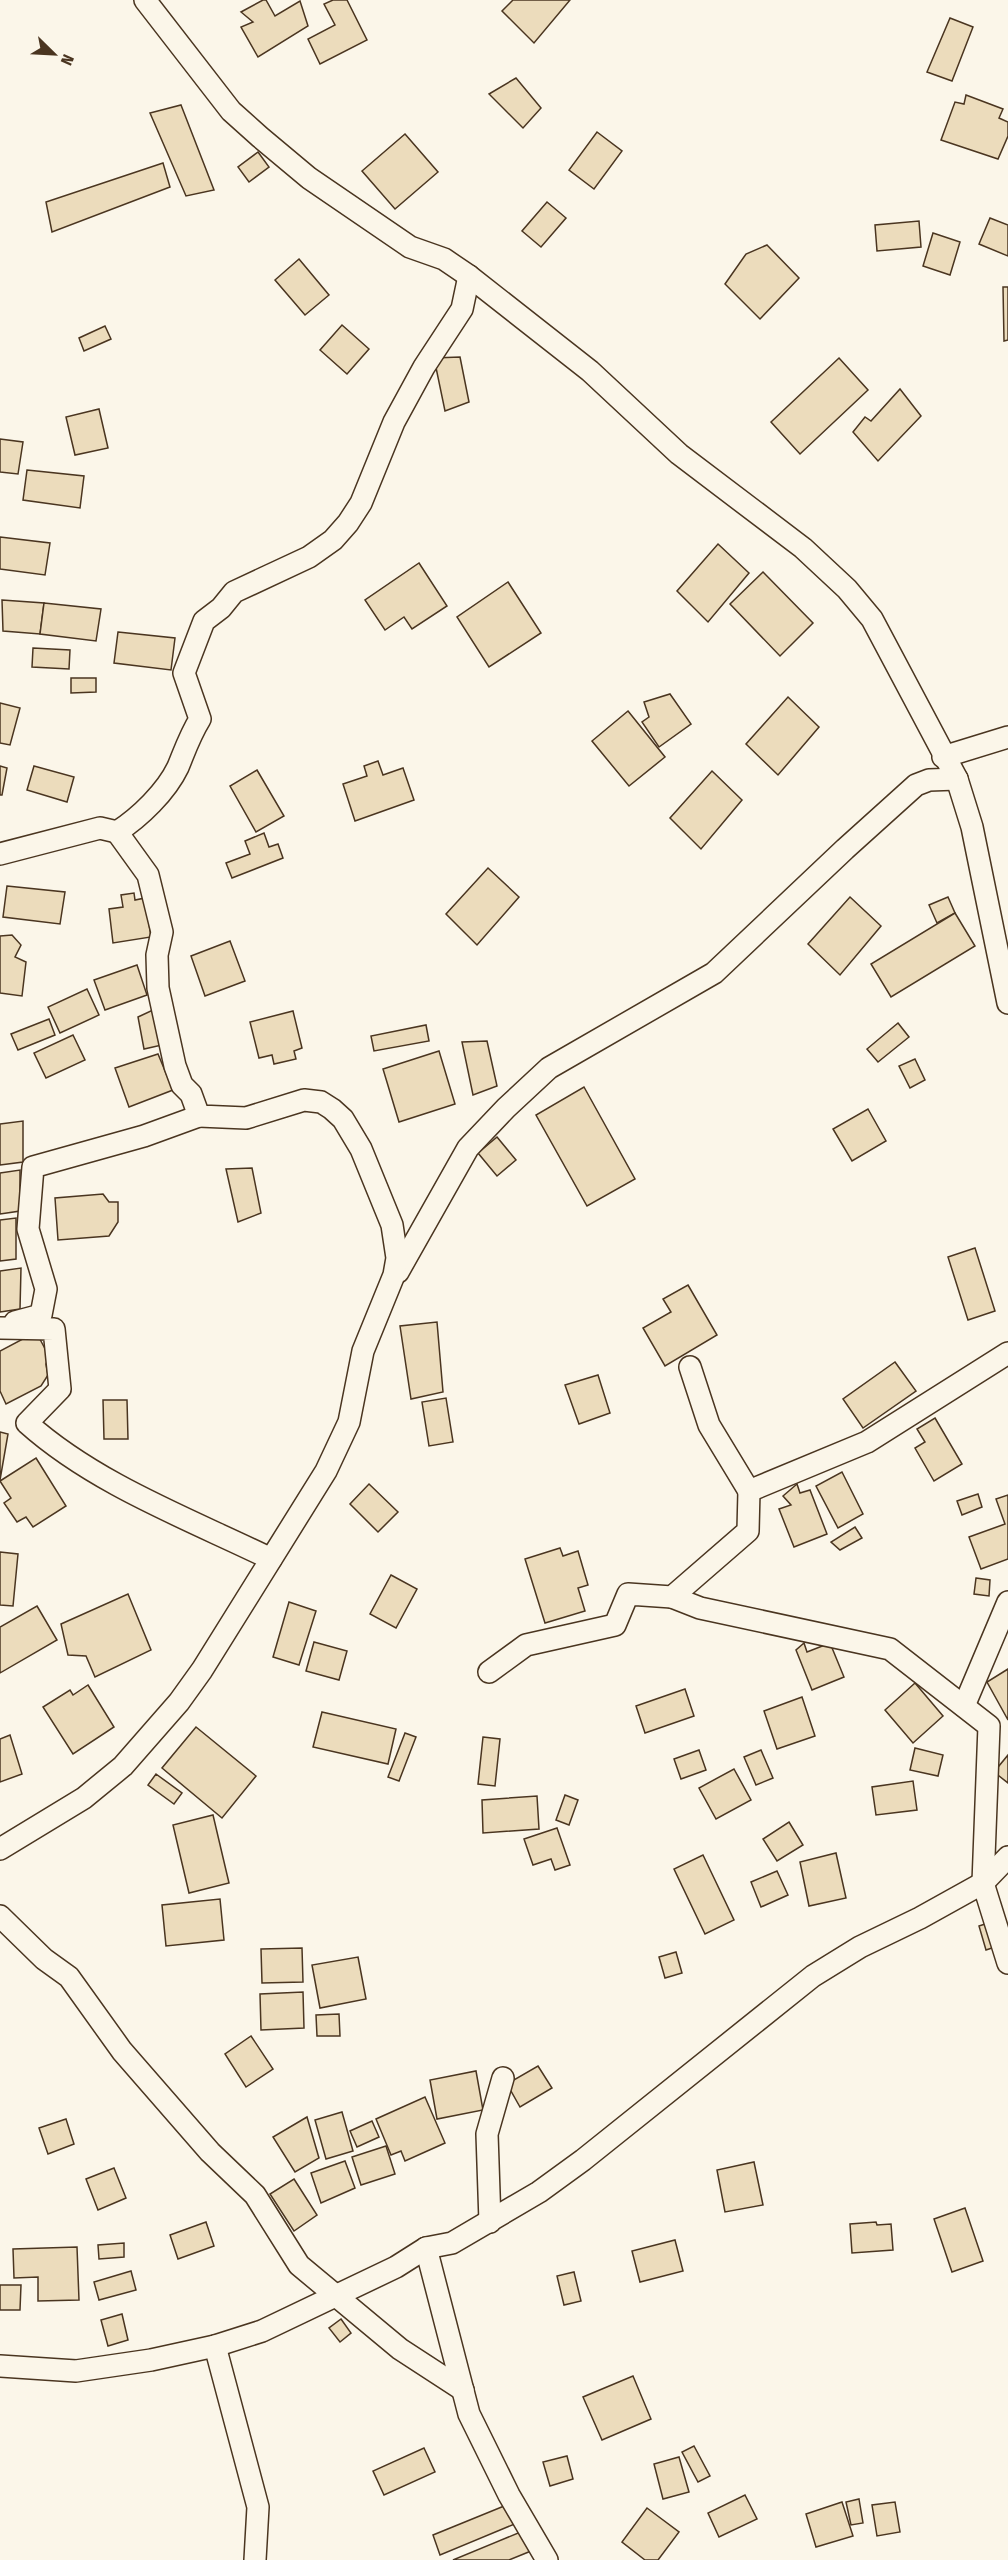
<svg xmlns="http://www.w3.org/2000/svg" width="1008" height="2560" font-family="'Fira Sans Condensed',sans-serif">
<rect width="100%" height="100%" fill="#fbf6e9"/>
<g fill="#ecdcbc" stroke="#4a3520" stroke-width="1.5">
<polygon points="263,0 266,0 275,16 300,1 308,26 258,57 241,27 253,22 241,12"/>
<polygon points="333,0 347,0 367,40 320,64 308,39 335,25 324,4"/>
<polygon points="513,0 570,0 534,43 502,11"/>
<polygon points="950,18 973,27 952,81 927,72"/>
<polygon points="516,78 541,108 523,128 489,94"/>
<polygon points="966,95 1003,109 999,118 1008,122 1008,136 998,159 941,140 955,102 964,104"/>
<polygon points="181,105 214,190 186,196 150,113"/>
<polygon points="597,132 622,151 594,189 569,170"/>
<polygon points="405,134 438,172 395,209 362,171"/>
<polygon points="258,152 269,167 249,182 238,167"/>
<polygon points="163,163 170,187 52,232 46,202"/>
<polygon points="547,202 566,218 541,247 522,231"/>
<polygon points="990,218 1008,225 1008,256 979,244"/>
<polygon points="919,221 921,247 877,251 875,225"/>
<polygon points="933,233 960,242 950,275 923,266"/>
<polygon points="767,245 799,278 760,319 725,284 746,254"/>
<polygon points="299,259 329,295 305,315 275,280"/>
<polygon points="1003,287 1008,287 1008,340 1004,341"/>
<polygon points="342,325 369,349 347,374 320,350"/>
<polygon points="105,326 111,339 84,351 79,338"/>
<polygon points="460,357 469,402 445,411 434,358"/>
<polygon points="839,358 868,390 800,454 771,422"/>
<polygon points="900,389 921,416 878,461 853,432 865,417 871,421"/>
<polygon points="99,409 108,448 75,455 66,417"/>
<polygon points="0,439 23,442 18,474 0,472"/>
<polygon points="27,470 84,476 80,508 23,500"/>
<polygon points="0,537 50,543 45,575 0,569"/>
<polygon points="718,544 749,573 708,622 677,591"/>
<polygon points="419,563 447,606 412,629 404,617 385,630 365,600"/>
<polygon points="763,572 813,623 780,656 730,604"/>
<polygon points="508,582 541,633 489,667 457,617"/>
<polygon points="2,600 44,603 40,634 3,631"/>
<polygon points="44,603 101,609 96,641 40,634"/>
<polygon points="118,632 175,638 171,670 114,663"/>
<polygon points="33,648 70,650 69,669 32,667"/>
<polygon points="71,678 96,678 96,692 71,693"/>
<polygon points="670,694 691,724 659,747 642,722 649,717 644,702"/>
<polygon points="788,697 819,727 778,775 746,744"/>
<polygon points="0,703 20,708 10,745 0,743"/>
<polygon points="628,711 665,757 629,786 592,741"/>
<polygon points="378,761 383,775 403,768 414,800 355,821 343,784 367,776 364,766"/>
<polygon points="0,766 7,768 2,795 0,795"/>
<polygon points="34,766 74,777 67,802 27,790"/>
<polygon points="257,770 284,816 256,832 230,786"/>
<polygon points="712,771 742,800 701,849 670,818"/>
<polygon points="264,833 269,847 278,844 283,858 232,878 226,863 250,854 245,841"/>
<polygon points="488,868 519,897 477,945 446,914"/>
<polygon points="7,886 65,892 60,924 3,917"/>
<polygon points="134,893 135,900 145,898 151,937 113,943 109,909 123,907 121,895"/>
<polygon points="850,897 881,926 840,975 808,944"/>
<polygon points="948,897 955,913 937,923 929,905"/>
<polygon points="955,913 975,946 891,997 871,964"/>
<polygon points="12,935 21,945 15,957 26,962 22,996 0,993 0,936"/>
<polygon points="230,941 245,981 205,996 191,956"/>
<polygon points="137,965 147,995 105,1010 94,980"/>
<polygon points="87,989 99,1015 60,1033 48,1007"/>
<polygon points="155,1009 162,1045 144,1049 138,1017"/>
<polygon points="293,1011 302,1048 294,1051 296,1059 274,1064 272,1055 259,1058 250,1022"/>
<polygon points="49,1019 55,1035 18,1050 11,1034"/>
<polygon points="898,1023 909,1037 878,1062 867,1049"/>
<polygon points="426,1025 429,1041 374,1051 371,1036"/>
<polygon points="73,1035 85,1060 46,1078 34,1053"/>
<polygon points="487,1041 497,1086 473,1095 462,1042"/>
<polygon points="439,1051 455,1104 399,1122 383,1069"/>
<polygon points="158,1054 173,1090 129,1107 115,1068"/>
<polygon points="915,1059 925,1080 910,1088 899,1066"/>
<polygon points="584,1087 635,1179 587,1206 536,1115"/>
<polygon points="868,1109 886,1141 852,1161 833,1129"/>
<polygon points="23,1121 23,1162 0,1165 0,1124"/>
<polygon points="497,1137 516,1160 497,1176 478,1153"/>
<polygon points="252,1168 261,1213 238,1222 226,1169"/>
<polygon points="20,1170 20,1211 0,1214 0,1173"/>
<polygon points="103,1194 109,1202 118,1202 118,1222 109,1236 58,1240 55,1198"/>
<polygon points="16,1218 16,1259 0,1261 0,1220"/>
<polygon points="975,1248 995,1311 968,1320 948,1257"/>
<polygon points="21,1268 20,1309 0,1312 0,1271"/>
<polygon points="688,1285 717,1335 665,1366 643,1328 671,1312 663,1299"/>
<polygon points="437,1322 443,1392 411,1399 400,1326"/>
<polygon points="36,1332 49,1356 46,1364 48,1375 41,1386 6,1404 0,1391 0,1351"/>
<polygon points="895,1362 916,1391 863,1428 843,1399"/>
<polygon points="598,1375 610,1413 579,1424 565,1385"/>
<polygon points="446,1398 453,1442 429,1446 422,1402"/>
<polygon points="103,1400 127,1400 128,1439 104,1439"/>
<polygon points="935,1418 962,1464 934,1481 915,1448 925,1442 917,1429"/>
<polygon points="0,1432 8,1434 0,1480"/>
<polygon points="36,1458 66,1506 33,1527 26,1517 17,1522 4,1503 11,1498 0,1481"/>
<polygon points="842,1472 863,1514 838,1528 816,1486"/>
<polygon points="369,1484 398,1512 378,1532 350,1504"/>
<polygon points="797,1484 800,1493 810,1490 827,1534 794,1547 779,1509 791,1505 783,1496"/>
<polygon points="978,1494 982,1507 962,1515 957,1501"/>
<polygon points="1008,1495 1008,1559 981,1569 969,1537 1005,1524 996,1499"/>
<polygon points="855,1527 862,1538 840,1550 831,1542"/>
<polygon points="560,1548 563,1556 578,1551 588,1585 578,1588 585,1611 545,1623 525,1559"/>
<polygon points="0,1552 18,1554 13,1606 0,1605"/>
<polygon points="391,1575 417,1589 396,1628 370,1614"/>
<polygon points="976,1578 990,1580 989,1596 974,1594"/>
<polygon points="128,1594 151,1650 95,1677 86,1656 68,1655 61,1624"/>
<polygon points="289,1602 316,1611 299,1665 273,1657"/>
<polygon points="37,1606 57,1640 0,1673 0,1627"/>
<polygon points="314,1642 347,1651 339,1680 306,1671"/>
<polygon points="804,1643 807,1652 830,1643 844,1677 812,1690 796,1650"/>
<polygon points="1008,1669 1008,1720 987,1682"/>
<polygon points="915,1683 943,1716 913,1743 885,1710"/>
<polygon points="88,1685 114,1727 73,1754 43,1707 70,1690 73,1695"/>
<polygon points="685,1689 694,1716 645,1733 636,1706"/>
<polygon points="802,1697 815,1736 777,1749 764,1711"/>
<polygon points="322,1712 396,1729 388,1764 313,1747"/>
<polygon points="196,1727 256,1776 222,1818 162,1768"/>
<polygon points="405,1733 416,1737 399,1781 388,1777"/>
<polygon points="10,1735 22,1774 0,1782 0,1739"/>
<polygon points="483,1737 500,1739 495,1786 478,1784"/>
<polygon points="915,1748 943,1755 938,1776 910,1770"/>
<polygon points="699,1750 706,1770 681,1779 674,1759"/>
<polygon points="761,1750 773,1778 756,1785 744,1757"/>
<polygon points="1008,1755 1008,1783 994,1772"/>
<polygon points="734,1769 751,1800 716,1819 699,1788"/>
<polygon points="156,1774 182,1793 174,1804 148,1785"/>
<polygon points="913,1781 917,1810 876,1815 872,1787"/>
<polygon points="565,1795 578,1800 569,1825 556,1820"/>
<polygon points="537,1796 539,1829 483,1833 482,1800"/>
<polygon points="213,1815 229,1883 189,1893 173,1825"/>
<polygon points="789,1822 803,1845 777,1861 763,1839"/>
<polygon points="557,1828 570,1865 555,1870 551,1859 533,1865 524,1839"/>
<polygon points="836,1853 846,1898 809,1906 800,1862"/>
<polygon points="703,1855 734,1920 705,1934 674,1869"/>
<polygon points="777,1871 788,1895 761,1907 751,1882"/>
<polygon points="220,1899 224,1940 166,1946 162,1905"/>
<polygon points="994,1921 1001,1945 986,1950 979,1926"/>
<polygon points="302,1948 303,1982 262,1983 261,1949"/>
<polygon points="676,1952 682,1973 665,1978 659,1957"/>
<polygon points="358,1957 366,1999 320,2008 312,1965"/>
<polygon points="303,1992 304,2028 261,2030 260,1994"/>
<polygon points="339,2014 340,2036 317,2036 316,2015"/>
<polygon points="251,2036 273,2069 246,2087 225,2054"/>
<polygon points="538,2066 552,2088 520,2107 507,2084"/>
<polygon points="476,2071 483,2110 437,2119 430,2080"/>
<polygon points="425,2097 445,2143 405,2161 401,2151 391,2155 376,2119"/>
<polygon points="342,2112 353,2151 326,2159 315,2120"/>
<polygon points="307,2117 319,2158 295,2172 273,2137"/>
<polygon points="66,2119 74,2144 48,2154 39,2128"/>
<polygon points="372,2121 379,2137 357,2147 350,2131"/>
<polygon points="386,2146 395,2174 361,2185 352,2157"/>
<polygon points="345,2161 355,2188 321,2203 311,2173"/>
<polygon points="754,2162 763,2205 725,2212 717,2170"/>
<polygon points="114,2168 126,2198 98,2210 86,2179"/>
<polygon points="294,2179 317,2215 294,2231 270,2194"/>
<polygon points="965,2208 983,2261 952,2272 934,2219"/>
<polygon points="206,2222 214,2246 178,2259 170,2235"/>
<polygon points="876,2222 877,2225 891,2224 893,2250 852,2253 850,2224"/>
<polygon points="675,2240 683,2271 640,2282 632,2251"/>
<polygon points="124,2243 124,2257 99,2259 98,2245"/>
<polygon points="77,2247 79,2300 38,2301 38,2277 14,2278 13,2249"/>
<polygon points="131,2271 136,2290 99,2300 94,2282"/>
<polygon points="574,2272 581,2301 564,2305 557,2276"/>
<polygon points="0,2285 21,2285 20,2310 0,2310"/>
<polygon points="122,2314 128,2340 108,2346 101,2320"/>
<polygon points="341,2319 351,2333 340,2342 329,2328"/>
<polygon points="633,2376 651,2419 602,2440 583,2397"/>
<polygon points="694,2446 710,2476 698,2482 682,2452"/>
<polygon points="424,2448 435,2472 384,2495 373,2471"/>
<polygon points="567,2456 573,2479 550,2486 543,2462"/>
<polygon points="679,2457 689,2492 663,2499 654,2464"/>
<polygon points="745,2495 757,2519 719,2537 708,2513"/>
<polygon points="859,2499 863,2523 851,2525 846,2502"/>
<polygon points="842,2502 853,2536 816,2547 806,2514"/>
<polygon points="895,2502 900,2532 877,2536 872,2505"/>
<polygon points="509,2504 517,2523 440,2555 433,2535"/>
<polygon points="647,2508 679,2532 658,2560 645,2560 622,2542"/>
<polygon points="523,2531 531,2551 509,2560 453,2560"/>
</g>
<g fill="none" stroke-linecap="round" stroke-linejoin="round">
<g stroke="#4a3520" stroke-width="24">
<g id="minor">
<polyline points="145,0 231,111 260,137 309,178 410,247 444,259 469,276 590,371 679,454 803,548 847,589 872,619 957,779 972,827 1008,1003"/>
<polyline points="943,757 1008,737"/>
<polyline points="0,854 100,828 117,832"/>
<polyline points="398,1272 468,1148 506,1108 549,1068 714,973 845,849 916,785 929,780 957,779"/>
<polyline points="15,1322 41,1315 46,1289 28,1229 33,1167 144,1136 199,1116"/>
<path d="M 0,1328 L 54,1329 L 60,1389 L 27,1423 C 95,1484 189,1519 271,1559"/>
<polyline points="690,1367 709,1425 749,1491 867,1442 1008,1353"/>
<polyline points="672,1597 700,1608 890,1649 989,1726 983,1883 1008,1963"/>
<polyline points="489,1672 526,1645 615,1625 628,1594 672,1597 748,1531 749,1491"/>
<polyline points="964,1706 1008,1602"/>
<path d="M 0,1849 L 84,1798 L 123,1766 L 179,1702 L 202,1670 L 326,1471 L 349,1422 L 363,1351 L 394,1275 L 397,1258 L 392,1225 L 361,1149 L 343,1119 L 332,1109 L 321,1102 L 304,1100 L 246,1118 L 199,1116 L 191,1094 L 182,1085 L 175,1066 L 163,1011 L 158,988 L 157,955 L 162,932 L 148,875 L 117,832 C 140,817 166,792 178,767 C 185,750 190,735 200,719 L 184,673 L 204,621 L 221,608 L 234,592 L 309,557 L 333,540 L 348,523 L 361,503 L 394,422 L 424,367 L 462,309 L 469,276"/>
<polyline points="0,1916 44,1959 69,1977 122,2051 210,2152 255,2195 299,2265 400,2349 463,2390"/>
<polyline points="490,2222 487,2134 503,2078"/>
<polyline points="426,2248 469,2414 509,2495 547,2560"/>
<polyline points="215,2346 258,2507 255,2560"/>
<polyline points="0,2366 76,2371 151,2360 215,2346 262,2331 396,2267 426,2248 452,2243 539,2192 583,2160 813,1976 860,1947 920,1918 983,1883 1008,1857"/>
</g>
</g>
<use href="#minor" stroke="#fbf6e9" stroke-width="21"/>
</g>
<g transform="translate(54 54) rotate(114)" stroke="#fbf6e9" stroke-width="4.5" paint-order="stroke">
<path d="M0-4.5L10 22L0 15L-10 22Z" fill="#4a3520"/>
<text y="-9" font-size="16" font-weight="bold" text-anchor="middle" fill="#4a3520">N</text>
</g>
</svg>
